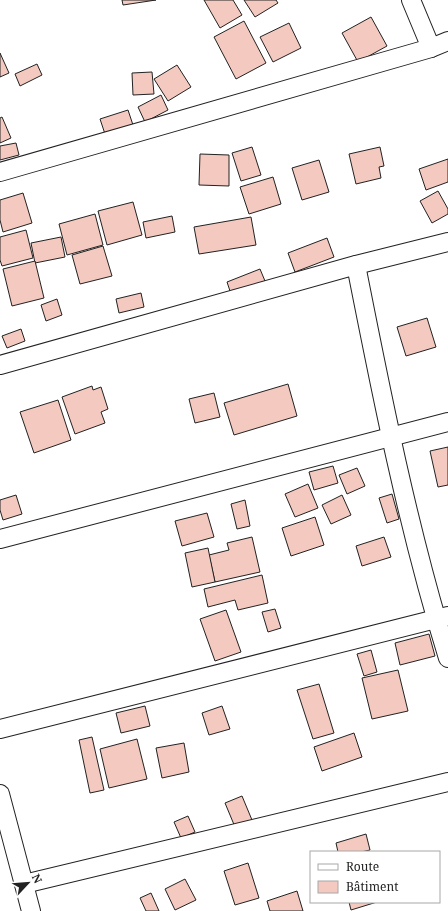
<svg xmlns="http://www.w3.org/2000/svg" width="448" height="911" font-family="'Noto Serif',serif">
<rect width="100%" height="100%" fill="#fff"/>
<g fill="#f3c9c0" stroke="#222">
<polygon points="122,0 156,0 123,5"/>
<polygon points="204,0 233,0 242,15 220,28"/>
<polygon points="244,0 276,0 278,3 255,17"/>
<polygon points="371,17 387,46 358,62 342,33"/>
<polygon points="244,21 266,63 236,79 214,37"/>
<polygon points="289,23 301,48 273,62 260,37"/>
<polygon points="0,53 9,73 0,77"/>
<polygon points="37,64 42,75 20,86 15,74"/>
<polygon points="177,65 191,87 168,101 154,79"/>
<polygon points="152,72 154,94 133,95 132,73"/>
<polygon points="161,95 168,110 145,122 138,107"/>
<polygon points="128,110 135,131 107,140 100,119"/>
<polygon points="2,117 11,138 0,143 0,118"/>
<polygon points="16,143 19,155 0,160 0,146"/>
<polygon points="252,147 261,175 241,181 232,153"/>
<polygon points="380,147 384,166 379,167 381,178 356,184 349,154"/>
<polygon points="200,154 229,155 229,186 199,185"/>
<polygon points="448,159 448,182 426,190 419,169"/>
<polygon points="319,160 329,192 302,200 292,168"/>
<polygon points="273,177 281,204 249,214 240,187"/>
<polygon points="438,191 448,209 448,214 432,223 420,201"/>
<polygon points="23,193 32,223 3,232 0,220 0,200"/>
<polygon points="133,202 142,235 107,245 98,211"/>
<polygon points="95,214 103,245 67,255 59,224"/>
<polygon points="172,216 175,232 146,238 143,222"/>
<polygon points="251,217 256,245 199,254 194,227"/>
<polygon points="26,230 33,258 2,266 0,260 0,237"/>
<polygon points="61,237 65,257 35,263 31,243"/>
<polygon points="327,238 334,257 295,272 288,253"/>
<polygon points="103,246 112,276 80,284 72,255"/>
<polygon points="35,261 44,298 12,306 3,269"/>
<polygon points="260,269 265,281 231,294 227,282"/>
<polygon points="141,293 144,307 119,313 116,299"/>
<polygon points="57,299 62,315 46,321 41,305"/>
<polygon points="427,318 436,347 406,356 397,327"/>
<polygon points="21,329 25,341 7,348 2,336"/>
<polygon points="288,384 297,416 234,435 224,403"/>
<polygon points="92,386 93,390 101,387 108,409 101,412 105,423 75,434 62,397"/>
<polygon points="214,393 220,417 195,423 189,399"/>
<polygon points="58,400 71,440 34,453 20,412"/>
<polygon points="448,447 448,485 438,487 430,451"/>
<polygon points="333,466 338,483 314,490 309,472"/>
<polygon points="357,468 365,486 347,494 339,475"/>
<polygon points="308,484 318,508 295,517 285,494"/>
<polygon points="392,494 399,519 387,523 379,498"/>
<polygon points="16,495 22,514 3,520 0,510 0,500"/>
<polygon points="342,495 351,515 331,524 322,505"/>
<polygon points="245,500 250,526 237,529 231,504"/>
<polygon points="207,513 214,537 182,546 175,521"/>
<polygon points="315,517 324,545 291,556 282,528"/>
<polygon points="252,537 260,572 215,582 209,555 229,550 227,543"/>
<polygon points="384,537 391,557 362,566 356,546"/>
<polygon points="208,548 215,582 192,587 185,553"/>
<polygon points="262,575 268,603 238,610 235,600 208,607 204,589"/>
<polygon points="275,609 281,628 268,632 262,612"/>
<polygon points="226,610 241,652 215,661 200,619"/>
<polygon points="429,634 435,656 400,665 395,643"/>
<polygon points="371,650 377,672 364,676 357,654"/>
<polygon points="398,670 408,711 372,719 362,678"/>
<polygon points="319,684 334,733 313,739 297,690"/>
<polygon points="145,706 150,726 121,733 116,713"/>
<polygon points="222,706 230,729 209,735 202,713"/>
<polygon points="354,733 362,757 322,771 314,747"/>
<polygon points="92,737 104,790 90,793 79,740"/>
<polygon points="137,739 147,779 109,788 100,749"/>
<polygon points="184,743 189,772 162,778 156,748"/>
<polygon points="242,796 252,820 235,827 225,803"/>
<polygon points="188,816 195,832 181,838 174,822"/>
<polygon points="366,834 370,850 361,852 338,852 336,843"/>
<polygon points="248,863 259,898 235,905 224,871"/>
<polygon points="185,879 196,900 175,910 165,889"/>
<polygon points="297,891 303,911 270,911 267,901"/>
<polygon points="151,893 159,911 146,911 140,898"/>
<polygon points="349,902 377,902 351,910"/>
</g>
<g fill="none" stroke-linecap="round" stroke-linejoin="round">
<g stroke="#222" stroke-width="20">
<g id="minor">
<polyline points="411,0 431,48"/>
<polyline points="0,172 431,48 448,41"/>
<path d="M 356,265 C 382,397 408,529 448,658"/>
<polyline points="0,365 356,265 448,242"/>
<polyline points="0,539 448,422"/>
<polyline points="0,729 448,616"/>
<polyline points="0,794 31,911"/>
<polyline points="24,884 448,782"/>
</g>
</g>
<use href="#minor" stroke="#fff" stroke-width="18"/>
</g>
<rect x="310" y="851" width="130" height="52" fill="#ffffff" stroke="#a7a7a7"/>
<rect x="318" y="864" width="20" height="6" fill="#ffffff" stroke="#a7a7a7"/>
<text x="346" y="871" font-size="12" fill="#222222">Route</text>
<rect x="318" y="881" width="20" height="12" fill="#f3c9c0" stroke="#a7a7a7"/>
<text x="346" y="891" font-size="12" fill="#222222">Bâtiment</text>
<g transform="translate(28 883) rotate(64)" stroke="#ffffff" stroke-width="3" paint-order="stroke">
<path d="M0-3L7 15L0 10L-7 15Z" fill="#222222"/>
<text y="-6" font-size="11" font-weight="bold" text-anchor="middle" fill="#222222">N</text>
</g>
</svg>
